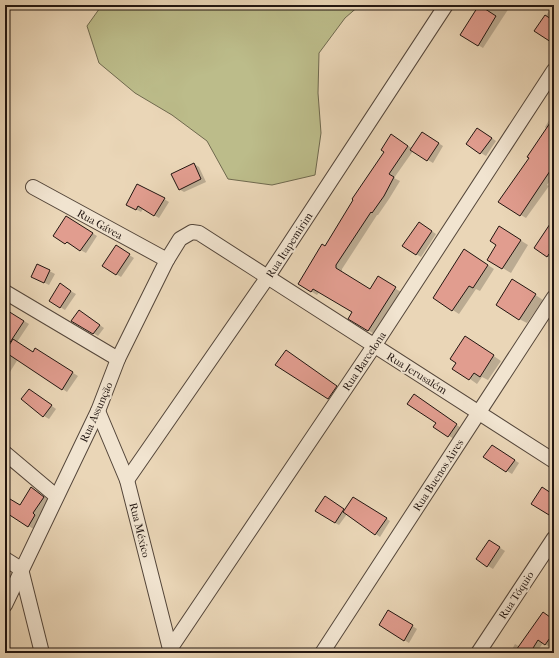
<svg xmlns="http://www.w3.org/2000/svg" width="559" height="658" font-family="'IM FELL French Canon',serif">
<rect width="100%" height="100%" fill="#ead6b7"/>
<filter id="stains"><feTurbulence type="fractalNoise" baseFrequency=".005" numOctaves="4"/><feColorMatrix values="0 0 0 0 .2 0 0 0 0 .09 0 0 0 0 .02 0 0 0 .5 -.17"/></filter>
<radialGradient id="worn" r=".72"><stop offset=".6" stop-color="#630" stop-opacity="0"/><stop offset="1" stop-color="#630" stop-opacity=".3"/></radialGradient>
<polygon fill="#bcbc8a" stroke="#6f694e" points="102,5 360,5 345,18 319,53 318,93 321,133 315,175 272,185 228,179 207,141 172,115 135,93 99,63 87,26"/>
<g fill="#0003">
<polygon points="481,5 511,5 483,48 462,35"/>
<polygon points="546,5 554,5 554,43 536,31 551,8"/>
<polygon points="554,112 554,175 547,185 549,186 526,218 499,202 531,158 547,129 545,127"/>
<polygon points="483,132 496,141 486,156 481,153"/>
<polygon points="422,133 443,146 433,163 413,151 394,178 400,181 389,199 378,215 377,215 342,269 342,273 370,290 378,278 401,292 374,334 368,330 353,312 320,291 317,295 299,284 397,139 413,149"/>
<polygon points="194,164 199,167 206,182 184,192 179,189"/>
<polygon points="164,199 169,202 159,218 143,209 141,212 128,205"/>
<polygon points="66,217 97,236 86,253 54,236"/>
<polygon points="554,219 554,257 552,259 535,248"/>
<polygon points="424,226 436,234 421,257 416,254"/>
<polygon points="507,232 528,245 511,273 488,259"/>
<polygon points="121,250 134,258 121,277 116,274"/>
<polygon points="471,254 494,269 480,291 476,289 459,314 434,298"/>
<polygon points="38,265 55,274 49,285 37,279"/>
<polygon points="520,285 543,300 527,323 519,319"/>
<polygon points="65,288 76,294 65,310 60,307"/>
<polygon points="5,310 29,324 17,342 34,353 36,350 78,376 67,392 18,359 5,380"/>
<polygon points="84,314 104,328 98,336 73,321"/>
<polygon points="473,342 501,361 488,380 482,377 477,384 470,379"/>
<polygon points="291,354 341,390 334,401 277,365"/>
<polygon points="34,393 56,409 49,419 44,416"/>
<polygon points="419,398 461,428 454,439 434,426 437,422"/>
<polygon points="497,449 519,463 512,474 485,457"/>
<polygon points="32,488 50,501 35,530 5,511 5,496 20,506"/>
<polygon points="330,500 345,511 372,509 390,521 380,537 347,514 339,525 335,523"/>
<polygon points="494,544 505,551 493,569 477,559"/>
<polygon points="389,611 417,629 409,643 380,625"/>
<polygon points="554,613 554,641 550,647 543,643 536,653 510,653 515,644 520,647"/>
</g>
<g fill="#e19d8f" stroke="#221611">
<polygon points="479,5 496,16 478,46 460,35"/>
<polygon points="545,15 554,21 554,44 534,31"/>
<polygon points="554,117 554,165 520,216 498,202 529,158 527,157"/>
<polygon points="477,128 492,138 480,154 466,144"/>
<polygon points="422,132 439,143 427,161 410,150"/>
<polygon points="391,134 408,146 389,174 394,177 384,196 372,213 371,212 336,265 336,268 370,289 378,276 396,287 368,331 348,319 352,312 313,289 311,292 298,284 322,244 325,246 353,200 352,199 384,152 381,150"/>
<polygon points="194,163 201,179 179,190 171,174"/>
<polygon points="137,184 165,198 154,216 138,206 136,210 126,205"/>
<polygon points="66,216 93,233 80,251 67,242 65,244 53,236"/>
<polygon points="554,218 554,257 549,254 547,257 534,248"/>
<polygon points="419,222 432,231 416,255 402,246"/>
<polygon points="499,226 521,240 502,269 487,260 496,245 490,241"/>
<polygon points="116,245 130,254 116,275 102,266"/>
<polygon points="464,249 488,265 473,288 469,286 452,311 433,298"/>
<polygon points="37,264 50,270 44,283 31,277"/>
<polygon points="512,279 536,294 519,320 496,305"/>
<polygon points="60,283 71,291 60,308 49,301"/>
<polygon points="79,310 100,325 93,334 71,321"/>
<polygon points="8,311 24,321 5,350 5,316"/>
<polygon points="465,336 494,355 480,377 474,373 469,380 452,369 456,363 450,359"/>
<polygon points="13,339 33,352 35,348 73,372 62,390 5,352"/>
<polygon points="286,350 337,386 328,399 275,365"/>
<polygon points="29,389 52,405 43,417 21,399"/>
<polygon points="414,394 457,424 448,437 433,427 436,423 407,404"/>
<polygon points="492,445 515,460 506,472 483,457"/>
<polygon points="31,487 44,497 33,513 35,515 28,527 5,512 5,496 20,505"/>
<polygon points="542,487 554,495 554,518 531,504"/>
<polygon points="325,496 344,509 335,523 315,511"/>
<polygon points="353,497 387,518 375,535 343,512"/>
<polygon points="489,540 500,547 487,567 476,559"/>
<polygon points="388,610 413,625 404,641 379,625"/>
<polygon points="543,612 554,620 554,632 545,645 538,640 530,653 514,653"/>
</g>
<g fill="none" stroke-linecap="round" stroke-linejoin="round">
<g stroke="#54463a" stroke-width="16">
<g id="minor">
<polyline points="33,187 167,260"/>
<polyline points="5,292 118,359"/>
<polyline points="98,411 127,480 171,653"/>
<polyline points="5,453 56,496"/>
<polyline points="127,480 267,278 446,5"/>
<polyline points="5,559 21,569 42,653"/>
<polyline points="5,605 98,411 118,359 167,260 180,239 192,232 199,233 554,461"/>
<polyline points="170,649 374,346 554,70"/>
<polyline points="322,653 554,297"/>
<polyline points="478,653 554,538"/>
</g>
</g>
<use href="#minor" stroke="#f1e4d0" stroke-width="14"/>
</g>
<g text-anchor="middle" stroke-width="3.5" stroke-linejoin="round" paint-order="stroke">
<g font-size="11" fill="#221611" stroke="#f1e4d0">
<text transform="translate(100 224) rotate(29)" y="4">Rua Gávea</text>
<text transform="translate(289 245) rotate(-57)" y="4">Rua Itapemirim</text>
<text transform="translate(364 361) rotate(-56)" y="4">Rua Barcelona</text>
<text transform="translate(417 373) rotate(32)" y="4">Rua Jerusalém</text>
<text transform="translate(96 412) rotate(-66)" y="4">Rua Assunção</text>
<text transform="translate(438 475) rotate(-57)" y="4">Rua Buenos Aires</text>
<text transform="translate(140 530) rotate(76)" y="4">Rua México</text>
<text transform="translate(516 595) rotate(-57)" y="4">Rua Tóquio</text>
</g>
</g>
<rect width="559" height="658" fill="none" stroke="#ead6b7" stroke-width="20"/>
<rect x="6" y="6" width="547" height="646" fill="none" stroke="#221611" stroke-width="2"/>
<rect x="10" y="10" width="539" height="638" fill="none" stroke="#221611"/>
<rect width="100%" height="100%" filter="url(#stains)"/>
<rect width="100%" height="100%" fill="url(#worn)"/>
</svg>
